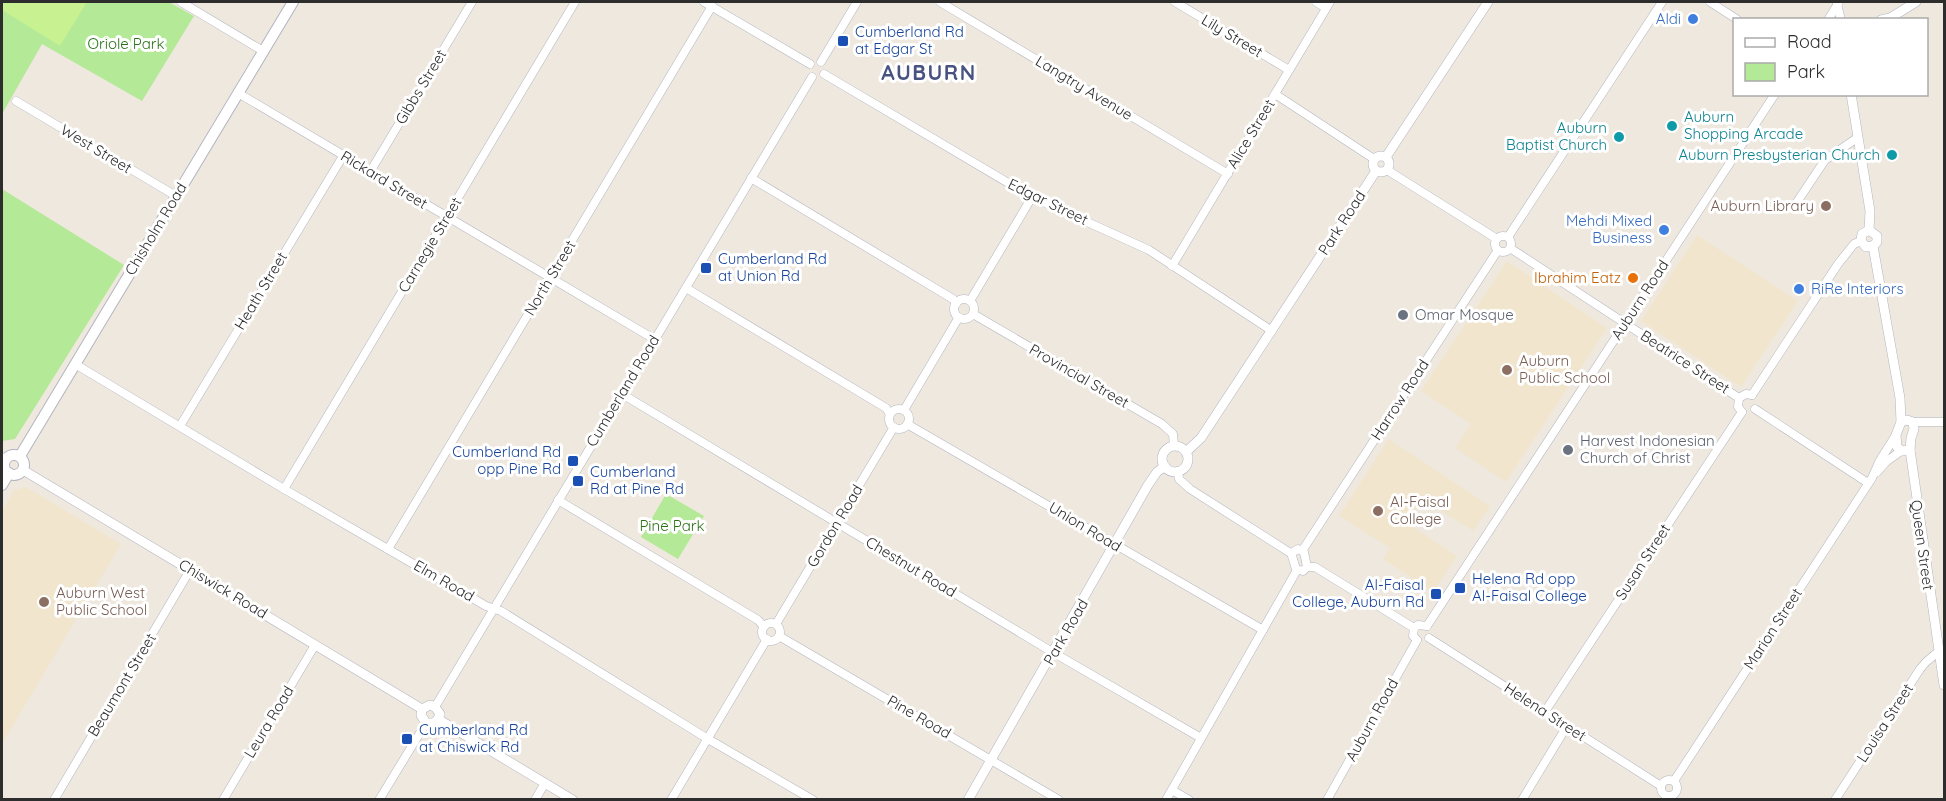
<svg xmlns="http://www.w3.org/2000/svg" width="1946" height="801" font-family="Quicksand,sans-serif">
<rect width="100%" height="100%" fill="#efe8de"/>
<g fill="#f1e6cd">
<polygon points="1697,235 1798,301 1741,387 1641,321"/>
<polygon points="1507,261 1607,328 1506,482 1455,448 1471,424 1421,391"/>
<polygon points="1389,439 1490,506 1473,531 1423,499 1407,523 1457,556 1433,592 1383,559 1390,548 1339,516"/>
<polygon points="26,487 121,544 2,744 2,512 14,490"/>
</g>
<g fill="#b3e997">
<polygon points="2,2 169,2 194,16 142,101 42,44 2,114"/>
<polygon points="2,189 124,265 15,439 2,441"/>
<polygon points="666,494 704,516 678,559 641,537"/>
</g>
<polygon fill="#c8f192" points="2,2 87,2 60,46 2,10"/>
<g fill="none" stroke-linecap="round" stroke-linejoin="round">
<g stroke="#b2b5c1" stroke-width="9">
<g id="minor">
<polyline points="181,2 263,51"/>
<polyline points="704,2 810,64"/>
<polyline points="940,2 1228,174"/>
<polyline points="1175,2 1289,70"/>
<polyline points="1316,2 1326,8"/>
<polyline points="1710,2 1738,20"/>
<polyline points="1837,4 1841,20"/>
<polyline points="1828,20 1839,2"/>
<polyline points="821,62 857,2"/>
<polyline points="824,74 1032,197 1149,250 1272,331"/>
<polyline points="238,93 654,339"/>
<polyline points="1275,94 1374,159"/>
<polyline points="16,101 176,196"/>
<polyline points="1387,170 1497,239"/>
<polyline points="370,172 472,2"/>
<polyline points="751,178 953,299 956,304"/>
<polyline points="1797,202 1825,160 1857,138"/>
<circle cx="1503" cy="244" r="8"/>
<polyline points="1508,237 1662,2"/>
<polyline points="1510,248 1739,398"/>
<polyline points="1172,266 1330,2"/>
<polyline points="686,288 886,408 890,414"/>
<circle cx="964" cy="309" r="10"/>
<polyline points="970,301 1032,197"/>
<polyline points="973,314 1162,424 1173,434 1174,446"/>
<polyline points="75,364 284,489 486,606 501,611 708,739 813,800"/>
<polyline points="622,394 1054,653 1201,738"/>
<polyline points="1752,395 1838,264 1854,244 1861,241"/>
<polyline points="1755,409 1868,483"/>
<circle cx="899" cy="419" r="10"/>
<polyline points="904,410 959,317"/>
<polyline points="1742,412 1738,407 1739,398 1746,394 1752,395"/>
<polyline points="1913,422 1944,422"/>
<polyline points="907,424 1263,630"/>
<polyline points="180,426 343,156"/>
<polyline points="2,457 5,459"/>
<polyline points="1178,471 1179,479 1190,489 1292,554"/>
<polyline points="1877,472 1887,461 1901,451"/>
<polyline points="284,489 575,2"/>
<polyline points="558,500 758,620 764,627"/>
<polyline points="388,549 712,6"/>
<polygon points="1298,549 1304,552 1307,567 1303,571 1296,569 1292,556 1293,552"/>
<polyline points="1302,551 1498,250"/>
<polyline points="1307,567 1315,567 1414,628"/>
<circle cx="771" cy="632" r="9"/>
<polyline points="776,624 894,427"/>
<polyline points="1427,626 1775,94"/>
<polyline points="779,636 1059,800"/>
<polyline points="1429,638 1661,786"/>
<polyline points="1417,640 1413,636 1414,628 1418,625 1427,626"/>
<polyline points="435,707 812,77"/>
<polyline points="1544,713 1742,412"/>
<circle cx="1669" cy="788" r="8"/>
<polyline points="1674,781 1872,478 1879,462 1896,435"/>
<polyline points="1172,790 1189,800"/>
<polyline points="54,800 190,570"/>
<polyline points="223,800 315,645"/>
<polyline points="379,800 426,723"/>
<polyline points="535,800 545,783"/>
<polyline points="671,800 767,639"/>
<polyline points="1166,800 1297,570"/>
<polyline points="1327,800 1417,640"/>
<polyline points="1522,800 1567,726"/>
<polyline points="1835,800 1920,669 1926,662 1939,651"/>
</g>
</g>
<g stroke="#b2b5c1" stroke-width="10">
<g id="tertiary">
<polyline points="1881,20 1890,18 1916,2"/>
<polyline points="1851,94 1870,211 1869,230"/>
<circle cx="1381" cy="164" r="8"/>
<polyline points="1386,157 1488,2"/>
<polyline points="1869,230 1862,234 1861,241 1866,247 1873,246"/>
<polyline points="1869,230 1877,236 1877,242 1873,246"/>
<polyline points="1873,246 1900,398 1901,422"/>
<polygon points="1907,420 1913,422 1914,429 1911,438 1910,450 1902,451 1897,447 1896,435 1901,422"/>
<circle cx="1175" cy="459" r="13"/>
<polyline points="1910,450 1944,685"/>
<polyline points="1186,452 1201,438 1376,171"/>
<polyline points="23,470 422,709"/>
<polyline points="422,709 421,715 426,723 434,723 438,719"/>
<polyline points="422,709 430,705 435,707 440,714 438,719"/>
<polyline points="438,719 573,800"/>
<polyline points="968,800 1148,485 1157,472 1165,466"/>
</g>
</g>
<g stroke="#b2b5c1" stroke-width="12">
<g id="secondary">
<circle cx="14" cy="465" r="10"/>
<polyline points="20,456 293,2"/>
<polyline points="2,485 9,473"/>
</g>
</g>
<use href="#minor" stroke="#fff" stroke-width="8"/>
<use href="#tertiary" stroke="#fff" stroke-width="9"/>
<use href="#secondary" stroke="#fff" stroke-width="10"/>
</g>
<g fill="#3f7fe0" stroke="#fff" stroke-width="2">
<circle cx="1693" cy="19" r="6"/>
<circle cx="1664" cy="230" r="6"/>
<circle cx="1799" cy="289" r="6"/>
</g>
<g fill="#1a4fb4" stroke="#fff" stroke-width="2">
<rect x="837" y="35" width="12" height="12" rx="3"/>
<rect x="700" y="262" width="12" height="12" rx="3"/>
<rect x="567" y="455" width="12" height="12" rx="3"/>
<rect x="572" y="475" width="12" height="12" rx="3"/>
<rect x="1454" y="582" width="12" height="12" rx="3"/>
<rect x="1430" y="588" width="12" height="12" rx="3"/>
<rect x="401" y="733" width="12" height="12" rx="3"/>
</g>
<g fill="#0f9aa8" stroke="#fff" stroke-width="2">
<circle cx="1672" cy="126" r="6"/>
<circle cx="1619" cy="137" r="6"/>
<circle cx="1892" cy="155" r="6"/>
</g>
<g fill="#8d6e63" stroke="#fff" stroke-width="2">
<circle cx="1826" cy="206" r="6"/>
<circle cx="1507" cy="370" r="6"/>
<circle cx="1378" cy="511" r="6"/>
<circle cx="44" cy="602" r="6"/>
</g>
<circle fill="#e8710a" stroke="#fff" stroke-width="2" cx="1633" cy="278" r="6"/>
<g fill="#6b7280" stroke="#fff" stroke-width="2">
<circle cx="1403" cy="315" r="6"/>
<circle cx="1568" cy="450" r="6"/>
</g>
<g text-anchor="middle" stroke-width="6" stroke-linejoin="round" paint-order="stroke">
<g font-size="15" fill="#366cbe" stroke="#fff" text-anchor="end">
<text x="1681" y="24">Aldi</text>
<text x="1652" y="226">Mehdi Mixed<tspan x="1652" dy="17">Business</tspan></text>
<text x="1811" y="294" text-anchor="start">RiRe Interiors</text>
</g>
<g font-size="15" fill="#164399" stroke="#fff" text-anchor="start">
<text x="855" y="37">Cumberland Rd<tspan x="855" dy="17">at Edgar St</tspan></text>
<text x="718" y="264">Cumberland Rd<tspan x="718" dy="17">at Union Rd</tspan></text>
<text x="561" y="457" text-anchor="end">Cumberland Rd<tspan x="561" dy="17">opp Pine Rd</tspan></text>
<text x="590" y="477">Cumberland<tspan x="590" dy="17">Rd at Pine Rd</tspan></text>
<text x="1472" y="584">Helena Rd opp<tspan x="1472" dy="17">Al-Faisal College</tspan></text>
<text x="1424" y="590" text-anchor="end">Al-Faisal<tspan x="1424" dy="17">College, Auburn Rd</tspan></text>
<text x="419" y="735">Cumberland Rd<tspan x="419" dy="17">at Chiswick Rd</tspan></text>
</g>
<g font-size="15" fill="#2d2d2d" stroke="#fff">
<text transform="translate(1232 36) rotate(31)" y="5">Lily Street</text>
<text transform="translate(421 87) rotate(-59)" y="5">Gibbs Street</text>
<text transform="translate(1084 88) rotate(31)" y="5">Langtry Avenue</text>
<text transform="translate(1251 134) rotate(-59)" y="5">Alice Street</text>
<text transform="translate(96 149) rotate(31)" y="5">West Street</text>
<text transform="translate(384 180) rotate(31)" y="5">Rickard Street</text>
<text transform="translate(1048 202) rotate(26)" y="5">Edgar Street</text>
<text transform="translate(1342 223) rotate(-57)" y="5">Park Road</text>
<text transform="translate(156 229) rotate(-59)" y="5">Chisholm Road</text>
<text transform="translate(430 245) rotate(-59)" y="5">Carnegie Street</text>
<text transform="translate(550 278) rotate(-59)" y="5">North Street</text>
<text transform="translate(261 291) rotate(-59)" y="5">Heath Street</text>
<text transform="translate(1640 300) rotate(-57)" y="5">Auburn Road</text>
<text transform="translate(1685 362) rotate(33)" y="5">Beatrice Street</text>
<text transform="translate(1079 376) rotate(30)" y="5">Provincial Street</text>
<text transform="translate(623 391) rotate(-59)" y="5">Cumberland Road</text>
<text transform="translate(1400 400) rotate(-57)" y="5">Harrow Road</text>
<text transform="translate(835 526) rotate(-59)" y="5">Gordon Road</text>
<text transform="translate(1085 527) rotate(31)" y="5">Union Road</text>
<text transform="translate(1922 545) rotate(82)" y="5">Queen Street</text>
<text transform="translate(1643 562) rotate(-57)" y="5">Susan Street</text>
<text transform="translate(911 567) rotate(31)" y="5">Chestnut Road</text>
<text transform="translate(444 581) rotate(30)" y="5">Elm Road</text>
<text transform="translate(223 589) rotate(31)" y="5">Chiswick Road</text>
<text transform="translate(1773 629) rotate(-57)" y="5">Marion Street</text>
<text transform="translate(1066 632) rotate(-60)" y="5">Park Road</text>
<text transform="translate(122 685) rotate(-59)" y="5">Beaumont Street</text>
<text transform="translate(1545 712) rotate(33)" y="5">Helena Street</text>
<text transform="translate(919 717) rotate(30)" y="5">Pine Road</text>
<text transform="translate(1372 720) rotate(-61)" y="5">Auburn Road</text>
<text transform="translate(269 722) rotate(-59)" y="5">Leura Road</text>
<text transform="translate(1885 723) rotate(-57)" y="5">Louisa Street</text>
</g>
<g font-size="15" fill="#287115" stroke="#fff">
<text x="126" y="49">Oriole Park</text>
<text x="672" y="531">Pine Park</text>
</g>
<g font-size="15" fill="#0d838f" stroke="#fff" text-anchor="end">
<text x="1684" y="122" text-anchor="start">Auburn<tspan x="1684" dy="17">Shopping Arcade</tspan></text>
<text x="1607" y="133">Auburn<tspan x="1607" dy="17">Baptist Church</tspan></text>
<text x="1880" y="160">Auburn Presbysterian Church</text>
</g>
<g font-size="15" fill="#785e54" stroke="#fff" text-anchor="start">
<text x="1814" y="211" text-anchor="end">Auburn Library</text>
<text x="1519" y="366">Auburn<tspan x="1519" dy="17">Public School</tspan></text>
<text x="1390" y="507">Al-Faisal<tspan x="1390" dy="17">College</tspan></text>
<text x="56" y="598">Auburn West<tspan x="56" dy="17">Public School</tspan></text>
</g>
<g font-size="15" fill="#c56008" stroke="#fff" text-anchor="end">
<text x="1621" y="283">Ibrahim Eatz</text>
</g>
<g font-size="15" fill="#5b616d" stroke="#fff" text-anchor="start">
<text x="1415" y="320">Omar Mosque</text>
<text x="1580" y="446">Harvest Indonesian<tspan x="1580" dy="17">Church of Christ</tspan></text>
</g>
<g font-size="21" font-weight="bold" letter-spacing="1.5" fill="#495382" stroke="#fff">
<text x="929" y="80">AUBURN</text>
</g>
</g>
<rect width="1946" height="801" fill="none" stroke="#2d2d2d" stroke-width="6"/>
<rect x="1733" y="18" width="195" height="78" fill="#ffffff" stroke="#ababab" stroke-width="1.5"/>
<rect x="1745" y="38" width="30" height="9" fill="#ffffff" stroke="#ababab" stroke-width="1.5"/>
<text x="1787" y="48" font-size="18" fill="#2d2d2d">Road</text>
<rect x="1745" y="63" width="30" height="18" fill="#b3e997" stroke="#ababab" stroke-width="1.5"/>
<text x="1787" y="78" font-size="18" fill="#2d2d2d">Park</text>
</svg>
